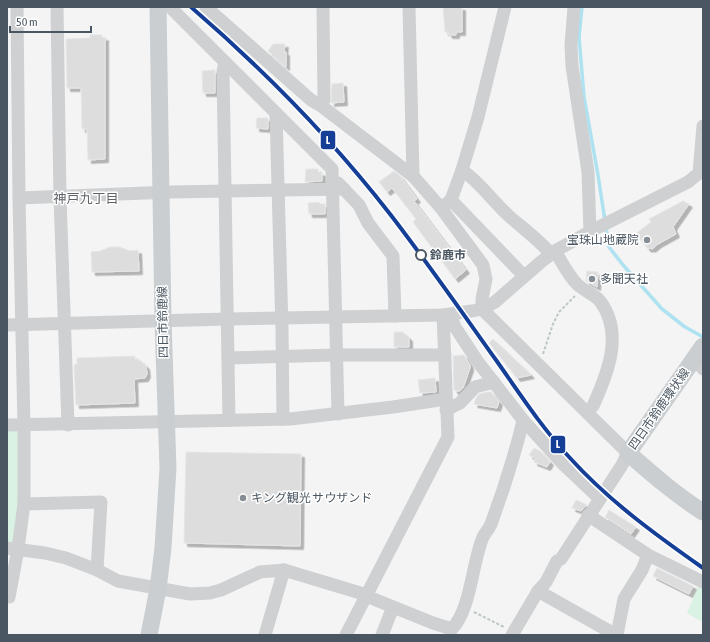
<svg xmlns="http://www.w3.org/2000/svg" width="710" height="642" font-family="'Asap Condensed','Noto Sans JP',sans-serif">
<defs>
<filter id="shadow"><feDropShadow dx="3.5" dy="3.5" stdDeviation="0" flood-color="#0004"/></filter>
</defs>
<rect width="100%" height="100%" fill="#f4f4f4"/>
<g fill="#d9f2e3">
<polygon points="7,429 15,429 21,433 19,492 15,542 7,543"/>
<polygon points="699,584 703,585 703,619 702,622 687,613"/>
</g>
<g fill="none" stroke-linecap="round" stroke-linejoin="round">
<polyline stroke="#aee2f0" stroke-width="3.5" points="582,7 579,37 584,97 598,175 609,247 623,265 662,309 685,327 703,337"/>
</g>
<g fill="#ddddde" stroke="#e5e6e7" filter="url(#shadow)">
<polygon points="443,7 462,7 462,32 456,32 456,35 449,35 448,32 445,32"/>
<polygon points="90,35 102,35 102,38 105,37 105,159 88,160 87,129 82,129 81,88 67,88 66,39 90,38"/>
<polygon points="273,44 285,44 284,52 286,52 286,67 268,51"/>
<polygon points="215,70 215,93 203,93 202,71"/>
<polygon points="343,83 344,102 331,103 332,84"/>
<polygon points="257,118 268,118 268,129 256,128"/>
<polygon points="306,169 318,169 318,172 322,173 322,181 305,182"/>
<polygon points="394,171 400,176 417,199 414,201 466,270 455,279 413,222 416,219 392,188 387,192 379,182"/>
<polygon points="683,201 689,204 673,227 676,234 658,244 652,249 650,248 648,249 637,235 638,232 651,222 649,219"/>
<polygon points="319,202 320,204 325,204 325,214 309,214 308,203"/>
<polygon points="110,247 120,247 130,251 138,250 139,271 92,272 91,252 100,251"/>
<polygon points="587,271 598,272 597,287 586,281"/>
<polygon points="394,332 403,332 409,338 409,347 394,347"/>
<polygon points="493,339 531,375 517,378 489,343"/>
<polygon points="464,355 470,365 470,368 463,388 460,391 456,391 454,390 453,356"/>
<polygon points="135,356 135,359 141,361 146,366 147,374 145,378 134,379 135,403 76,405 74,365 77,364 77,358"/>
<polygon points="435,378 436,392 420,393 418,380"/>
<polygon points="488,392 491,392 499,402 497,408 474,404 476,398 479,394"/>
<polygon points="534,448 540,451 550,462 547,467 534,462 535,458 529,455"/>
<polygon points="186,452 301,454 300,546 184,543"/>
<polygon points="576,500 587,505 581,511 572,508"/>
<polygon points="609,510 636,527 631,534 605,517"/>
<polygon points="657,568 693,586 689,594 653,576"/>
</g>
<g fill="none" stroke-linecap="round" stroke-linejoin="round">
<g stroke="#bcc7c4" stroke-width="2" stroke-dasharray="3 2" stroke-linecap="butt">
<polyline points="543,354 553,324 559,312 575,296"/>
<polyline points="474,612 504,627"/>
</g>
<g stroke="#ced0d2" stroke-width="13">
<polyline points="57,7 60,197 68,425"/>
<polyline points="170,7 332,169 338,414"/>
<polyline points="206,7 311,100 320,105 413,176 441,208"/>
<polyline points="409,7 413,176"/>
<polyline points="505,7 478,117 462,170 451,200 441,208 483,265 486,279 482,299 482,309 628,453 622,465 561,559 557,561 546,582 538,591 512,635"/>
<polyline points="574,7 571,45 572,66 588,172 590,232"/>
<polyline points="225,62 223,72 229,420"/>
<polyline points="320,105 324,100 323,7"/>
<polyline points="276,113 282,329 283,419"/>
<path d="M 462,170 C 481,183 493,202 510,217 C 524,229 539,240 551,254"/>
<polyline points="338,183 359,205 368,223 393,256 395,316"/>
<polyline points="19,198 171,192 344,189"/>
<polyline points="451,200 524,276"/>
<path d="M 555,251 C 562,262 568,275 577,284 C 584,291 594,294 600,301 C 624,333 608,373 593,406"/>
<polyline points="450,315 455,327 478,362 523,420 562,463 600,499"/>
<polyline points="7,325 227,319 443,315 472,311 482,309 495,302 542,261 555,251 595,229 688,182 699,173 703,126"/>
<polyline points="228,358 336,355 445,355"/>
<polyline points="694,359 703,369"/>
<polyline points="446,410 460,403 475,387 494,382"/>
<polyline points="7,425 290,419 393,407 446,399"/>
<polyline points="24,504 101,502 97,570"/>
<polyline points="588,515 648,555 703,582"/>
<polyline points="7,548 45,553 66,558 97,570 118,581 190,594 210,593 221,590 260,572 284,570 367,595"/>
<polyline points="538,591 616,635"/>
<path d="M 366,596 L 433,623 L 452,629 C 471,609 472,563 483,537 C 485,533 489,529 491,524 C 495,513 499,501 503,490 C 510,467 518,444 523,420"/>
<polyline points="7,597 9,597 18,549 24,504 24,426 19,198 17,7"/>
<polyline points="265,635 284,570"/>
<polyline points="346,635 448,437 443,315"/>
<polyline points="382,635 393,607"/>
<polyline points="617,635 624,599 642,570 648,555"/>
</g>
<g stroke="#caced1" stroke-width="17">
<path d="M 703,346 L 628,453 C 652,474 676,495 703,512"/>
<polyline points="149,635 158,589 163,548 168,468 163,321 158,7"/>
</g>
<g stroke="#fff" stroke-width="7">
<path id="rail-1" d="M 191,7 C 264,70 331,138 390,214 C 427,262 461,311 496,360 C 520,394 542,428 570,458 C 609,501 656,535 703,568"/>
</g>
<use href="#rail-1" stroke="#153f97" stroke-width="4"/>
</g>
<g fill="#868d94" stroke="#fff" stroke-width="1.5">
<circle cx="647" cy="240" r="4"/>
<circle cx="592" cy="279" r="4"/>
<circle cx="243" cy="498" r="4"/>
</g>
<circle fill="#fff" stroke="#4a5661" stroke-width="2" cx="421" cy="255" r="5"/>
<g text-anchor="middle" stroke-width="3" stroke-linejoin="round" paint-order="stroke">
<g font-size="12" fill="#4a5661" stroke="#fff" text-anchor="start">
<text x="639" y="244" text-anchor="end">宝珠山地蔵院</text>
<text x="600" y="283">多聞天社</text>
<text x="251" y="502">キング観光 サウザンド</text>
</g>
<g font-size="12" font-weight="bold" fill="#4a5661" stroke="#fff" text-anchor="start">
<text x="430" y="259">鈴鹿市</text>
</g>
<g font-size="12" fill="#4a5661" stroke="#fff">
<text transform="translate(163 322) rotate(-91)" y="4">四日市鈴鹿線</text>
<text transform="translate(659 409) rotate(-55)" y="4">四日市鈴鹿環状線</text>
</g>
<g font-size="13" fill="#5f6368" stroke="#fff">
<text x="86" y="203">神戸九丁目</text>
</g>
</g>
<g stroke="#fff" stroke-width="1.5">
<rect x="320" y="130" width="16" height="20" rx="4" fill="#153f97"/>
<rect x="550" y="435" width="16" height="19" rx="4" fill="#153f97"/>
</g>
<g font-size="11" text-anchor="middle" font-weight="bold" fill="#fff">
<text x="328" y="144">L</text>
<text x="558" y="448">L</text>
</g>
<rect width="710" height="642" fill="none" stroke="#4a5661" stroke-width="16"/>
<path d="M10 26v6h81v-6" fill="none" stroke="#4a5661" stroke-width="2"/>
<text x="16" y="26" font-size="12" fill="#4a5661" stroke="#ffffff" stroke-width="3" paint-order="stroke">50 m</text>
</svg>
